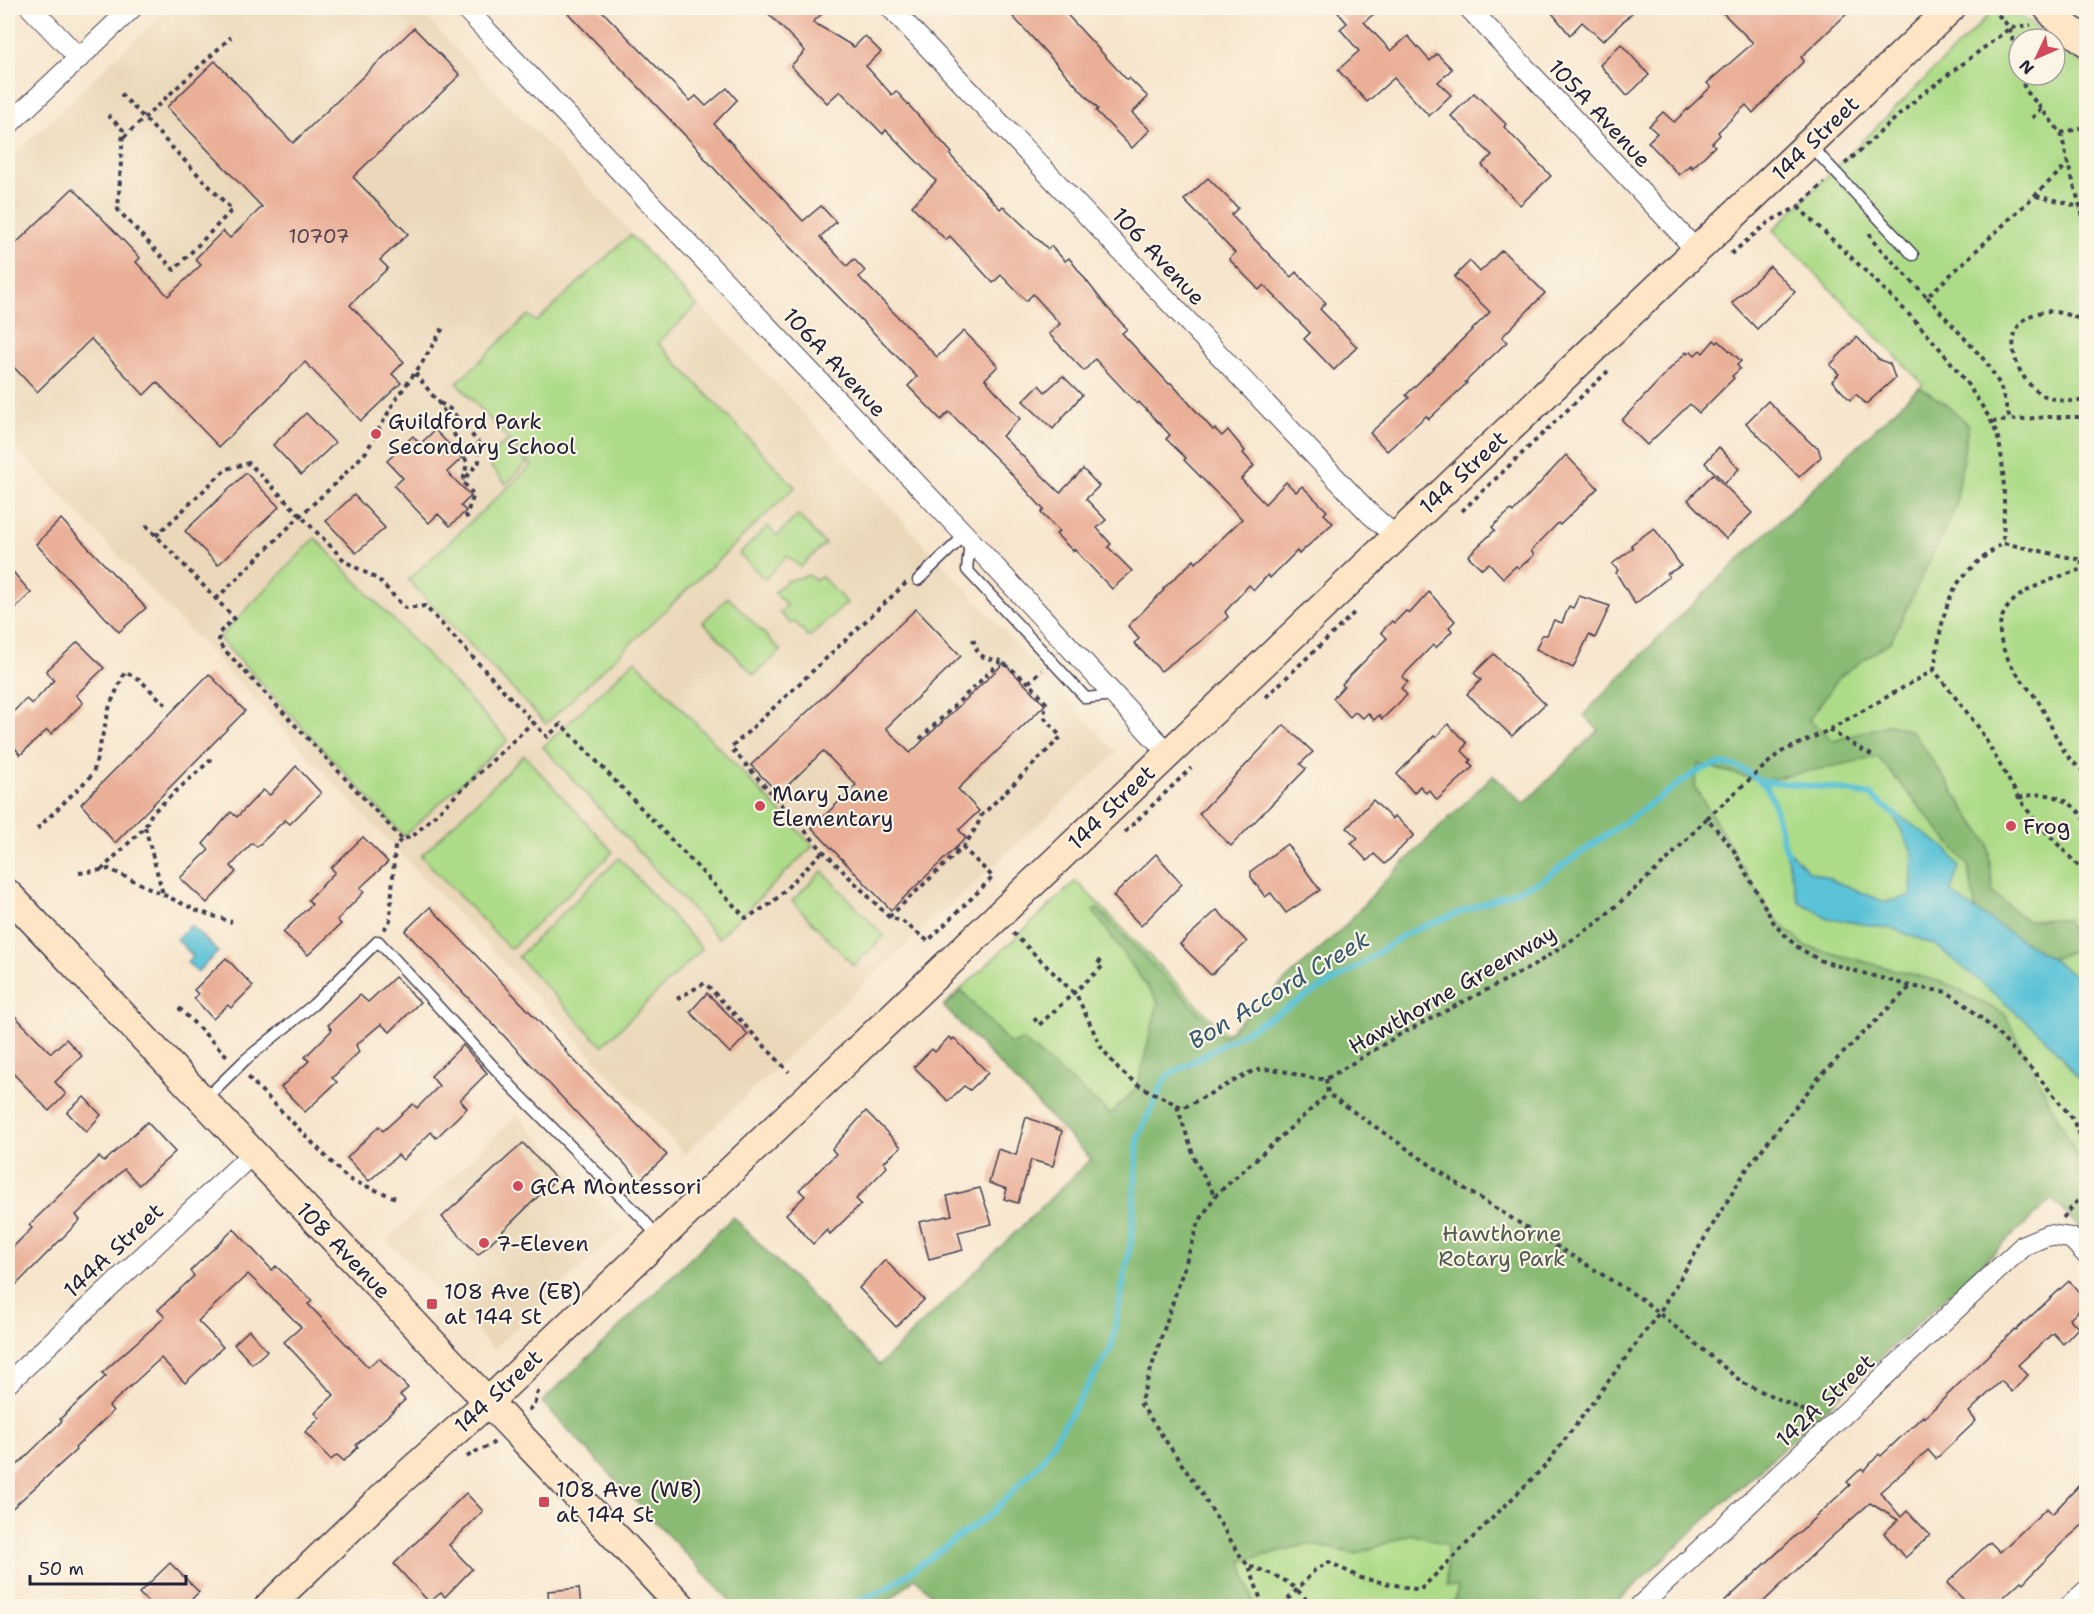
<svg xmlns="http://www.w3.org/2000/svg" width="2094" height="1614" font-family="'Shantell Sans',sans-serif">
<rect width="100%" height="100%" fill="#fcf5e5"/>
<filter id="ink" filterUnits="userSpaceOnUse"><feTurbulence type="fractalNoise" baseFrequency=".0167" numOctaves="2"/><feDisplacementMap in="SourceGraphic" scale="12" xChannelSelector="R" yChannelSelector="G"/><feConvolveMatrix kernelMatrix="1 2 1 2 8 2 1 2 1" color-interpolation-filters="sRGB"/></filter>
<filter id="wash" filterUnits="userSpaceOnUse"><feTurbulence type="fractalNoise" baseFrequency=".008" numOctaves="4" result="noise"/><feDisplacementMap in="SourceGraphic" scale="24" xChannelSelector="R" yChannelSelector="G"/><feGaussianBlur stdDeviation="1.35" result="paint"/><feColorMatrix in="noise" values="0 0 0 0 0 0 0 0 0 0 0 0 0 0 0 0 0 1.4 0 .05"/><feComposite in="paint" operator="in"/></filter>
<g filter="url(#wash)">
<rect width="100%" height="100%" fill="#f7e6ce"/>
<g fill="#ebd8ba">
<polygon points="168,8 417,8 781,389 1117,753 887,962 685,1154 8,439 8,161"/>
<polygon points="517,1115 624,1228 493,1349 387,1240"/>
</g>
<g fill="#addb88" stroke="#687e62" stroke-width="1.5">
<polygon points="1996,8 2010,8 2051,39 2019,39 2019,75 2055,75 2055,42 2086,67 2086,1231 2049,1193 1613,1606 966,1606 874,1371 1097,1162 944,1005 1076,881 1230,1038 1521,811 1608,727 1592,708 1923,384 1773,230"/>
<polygon points="630,235 697,306 658,343 795,487 546,724 408,580 532,465 457,383 528,315 536,322"/>
<polygon points="506,441 527,463 506,484 491,467 491,455"/>
<polygon points="798,515 825,544 800,567 787,556 765,579 739,554 768,526 777,536"/>
<polygon points="315,538 508,740 404,836 219,638"/>
<polygon points="809,575 815,580 821,576 847,603 809,637 795,622 791,624 779,612 787,606 774,592 787,581"/>
<polygon points="728,597 781,651 754,675 703,622"/>
<polygon points="635,660 813,846 718,938 543,747"/>
<polygon points="524,755 613,852 510,949 421,856"/>
<polygon points="619,858 702,949 602,1046 518,957"/>
<polygon points="822,871 884,936 854,966 792,901"/>
</g>
<polygon fill="#8abb74" stroke="#566e58" stroke-width="1.5" points="1919,387 1946,404 1968,424 1956,506 1891,641 1839,677 1809,720 1834,741 1890,724 1913,732 1988,843 1993,893 2026,920 2067,919 2075,951 2035,964 1980,936 1968,865 1878,757 1761,781 1698,764 1695,787 1770,913 1805,946 1945,983 2005,1014 2086,1174 2086,1235 2052,1199 1612,1606 1453,1606 1458,1587 1446,1586 1447,1545 1411,1534 1357,1554 1308,1544 1242,1561 1254,1606 943,1606 915,1578 883,1606 735,1606 542,1402 733,1217 879,1365 1091,1159 944,1007 962,991 1010,1044 1023,1040 1110,1114 1137,1088 1158,1002 1093,911 1097,908 1223,1037 1343,928 1384,882 1493,775 1524,804 1598,730 1584,715 1586,712 1674,622"/>
<g fill="#5ac2d7" stroke="#3e7289" stroke-width="1.5">
<path d="M 1891,810 L 1947,849 L 1959,866 L 1951,892 C 1994,926 2043,951 2086,983 L 2086,1086 L 2044,1037 L 1976,978 L 1935,945 L 1894,929 L 1828,918 L 1798,901 L 1784,846 L 1808,870 L 1885,902 L 1911,896 L 1913,854 Z"/>
<polygon points="191,925 218,952 197,972 187,962 193,956 177,939"/>
</g>
<g fill="none" stroke-linecap="round" stroke-linejoin="round">
<g stroke="#5ac2d7" stroke-width="6">
<polyline points="1760,781 1831,788 1870,795 1897,816"/>
<path d="M 844,1606 L 885,1590 L 992,1513 L 1040,1463 L 1111,1349 L 1132,1236 L 1138,1137 L 1166,1077 L 1356,968 L 1405,934 L 1541,881 L 1693,774 C 1710,765 1723,760 1742,769 C 1751,775 1762,780 1768,790 C 1778,806 1778,834 1788,853"/>
</g>
</g>
<g id="blocks">
<g fill="#eaaf97">
<polygon points="563,8 599,8 690,101 696,96 706,106 727,88 737,100 714,124 803,221 821,206 836,222 820,237 847,266 854,259 865,271 859,277 937,357 964,331 998,366 985,379 1020,419 1002,436 1060,493 1083,469 1099,486 1086,499 1106,520 1097,528 1111,544 1108,547 1132,571 1112,589 1074,549 1073,551 1056,534 1059,531 1041,513 1044,510 1006,468 949,412 941,420 908,386 917,377 733,189 700,153 701,152"/>
<polygon points="763,8 828,8 813,22 854,47 865,36 881,52 866,66 892,95 896,91 952,153 950,155 1000,209 1003,206 1048,249 1051,246 1065,261 1069,258 1106,306 1127,329 1122,333 1169,384 1171,383 1213,430 1215,429 1222,436 1228,430 1245,451 1243,453 1254,466 1241,479 1265,504 1286,482 1296,492 1302,486 1327,511 1324,514 1333,523 1299,554 1297,551 1270,578 1268,575 1254,590 1249,585 1225,612 1228,617 1202,640 1161,671 1134,643 1139,639 1128,626 1164,590 1163,589 1194,560 1196,563 1242,519 1184,460 1186,458 1166,439 1170,435 1139,402 1137,404 1095,359 1084,371 1049,334 1060,324 1033,294 1026,301 1001,275 993,283 950,236 946,240 912,206 936,181 886,130 883,134 840,91 827,103 791,66 805,51"/>
<polygon points="1005,8 1061,8 1127,80 1129,78 1148,97 1132,113 1150,130 1132,148 1096,111 1098,109"/>
<polygon points="1334,8 1381,8 1364,22 1391,51 1408,36 1430,61 1437,54 1452,69 1438,82 1451,95 1429,116 1394,78 1367,102 1338,70 1359,51 1340,29 1347,23"/>
<polygon points="1548,8 1637,8 1603,41 1582,22 1570,35"/>
<polygon points="1718,8 1853,8 1801,57 1804,61 1753,113 1746,105 1718,132 1720,135 1712,143 1715,146 1692,168 1690,165 1679,175 1648,142 1657,133 1649,126 1663,112 1674,122 1711,87 1707,83 1753,43"/>
<polygon points="414,28 460,75 353,177 408,234 380,260 388,268 350,305 404,362 392,374 401,383 361,421 305,362 219,447 157,382 144,395 91,339 37,392 8,361 8,251 73,188 140,258 136,262 168,296 201,265 195,259 223,231 230,238 262,207 167,107 215,61 293,143"/>
<polygon points="1621,44 1649,75 1627,96 1600,65"/>
<polygon points="1474,93 1506,124 1504,127 1551,176 1520,205 1482,165 1492,155 1451,116"/>
<polygon points="1208,178 1238,208 1231,215 1291,277 1296,272 1326,303 1320,309 1357,347 1334,370 1304,339 1310,333 1264,285 1259,290 1229,259 1235,253 1184,200"/>
<polygon points="1502,250 1545,293 1502,337 1507,342 1465,382 1467,383 1429,419 1426,416 1387,451 1370,433 1409,398 1406,395 1490,312 1454,277 1470,261 1480,272"/>
<polygon points="1770,266 1795,292 1757,329 1732,303"/>
<polygon points="1857,337 1878,359 1890,364 1895,378 1866,404 1856,394 1850,400 1832,381 1839,374 1830,365"/>
<polygon points="1714,340 1717,343 1719,341 1741,361 1737,365 1740,369 1732,376 1734,378 1699,413 1690,404 1647,445 1622,420 1686,352 1687,354 1691,351 1695,355 1700,350 1703,353"/>
<polygon points="1063,376 1082,395 1053,429 1023,401 1039,385 1045,392"/>
<polygon points="1768,401 1813,445 1818,447 1821,457 1799,477 1746,423"/>
<polygon points="306,413 335,443 301,475 273,445"/>
<polygon points="435,430 462,458 447,472 471,496 461,506 466,511 450,526 438,514 429,523 394,486 403,478 387,461 413,436 420,444"/>
<polygon points="1719,447 1739,469 1725,483 1705,463"/>
<polygon points="1566,455 1598,488 1560,525 1558,523 1531,551 1534,555 1519,568 1516,566 1503,578 1489,563 1482,569 1468,556 1495,530 1492,527 1511,510 1513,512"/>
<polygon points="246,473 279,507 218,565 185,531"/>
<polygon points="1713,474 1752,513 1726,539 1688,500"/>
<polygon points="354,495 385,528 356,553 326,521"/>
<polygon points="61,519 146,608 119,632 36,544"/>
<polygon points="1654,528 1681,566 1667,574 1669,577 1635,604 1616,573 1618,570 1612,564 1633,548 1631,545"/>
<polygon points="8,566 31,593 8,615"/>
<polygon points="1429,592 1455,621 1449,627 1452,631 1436,648 1433,645 1402,677 1408,682 1401,688 1407,695 1382,719 1379,715 1374,720 1368,713 1363,718 1355,712 1350,717 1333,698 1344,686 1342,684 1387,638 1381,632 1392,621 1394,623 1406,611 1410,613"/>
<polygon points="1579,596 1610,606 1595,638 1589,635 1573,668 1536,649 1542,635 1547,635 1554,620 1562,623 1569,606 1573,608"/>
<polygon points="916,609 961,656 886,728 910,753 1004,663 1045,705 958,789 979,811 959,830 966,838 891,910 812,828 856,785 823,751 779,794 751,765"/>
<polygon points="78,642 104,668 76,695 83,703 51,734 47,730 20,755 16,749 8,757 8,717 26,699 32,704 54,680 46,671"/>
<polygon points="1494,654 1545,704 1512,736 1467,694 1481,680 1474,673"/>
<polygon points="209,674 245,711 115,843 81,804"/>
<polygon points="1448,724 1467,743 1462,751 1471,760 1469,762 1473,767 1437,800 1429,790 1426,793 1420,786 1414,793 1397,774 1434,736 1436,737"/>
<polygon points="1284,725 1313,752 1300,764 1306,769 1231,846 1199,814"/>
<polygon points="296,766 321,793 290,824 285,820 257,847 252,843 231,866 236,872 207,903 180,878 209,850 203,844 231,812 237,817 263,790 270,795"/>
<polygon points="1373,800 1392,819 1395,816 1414,835 1385,864 1374,854 1367,861 1351,843 1358,838 1347,828"/>
<polygon points="363,837 388,862 360,888 364,892 337,920 341,924 308,955 283,932 312,904 308,900 335,872 331,868"/>
<polygon points="1287,844 1320,890 1286,913 1271,893 1265,897 1251,877 1251,871"/>
<polygon points="1156,854 1182,884 1141,926 1113,896"/>
<polygon points="430,907 566,1050 565,1051 667,1155 640,1180 405,931"/>
<polygon points="1217,910 1247,942 1211,975 1180,944"/>
<polygon points="226,958 253,986 231,1008 228,1005 213,1019 194,998 198,994 194,990"/>
<polygon points="395,977 420,1002 390,1032 381,1024 356,1045 359,1052 332,1078 337,1082 305,1112 281,1087 309,1061 305,1057 332,1030 328,1025 360,995 368,1002"/>
<polygon points="707,993 748,1034 730,1053 690,1012"/>
<polygon points="8,1009 51,1053 66,1039 82,1056 55,1082 66,1094 49,1111 8,1068"/>
<polygon points="949,1037 952,1040 954,1038 988,1073 970,1090 964,1086 948,1101 914,1067 932,1049 935,1052"/>
<polygon points="463,1045 487,1073 460,1100 467,1108 436,1138 431,1132 403,1160 398,1155 369,1181 347,1158 379,1126 383,1131 413,1104 417,1108 439,1086 431,1076"/>
<polygon points="84,1097 101,1115 86,1132 67,1112"/>
<polygon points="866,1111 901,1147 884,1162 887,1167 856,1199 861,1204 830,1234 827,1230 813,1244 786,1214 805,1196 799,1190 836,1154 832,1149"/>
<polygon points="1026,1117 1062,1131 1053,1166 1031,1160 1018,1203 1004,1199 1007,1189 989,1183 998,1149 1016,1155"/>
<polygon points="147,1122 175,1152 139,1185 124,1169 76,1215 80,1220 15,1286 8,1278 8,1252 32,1228 29,1225 99,1157 104,1162"/>
<polygon points="523,1143 556,1179 478,1255 442,1217"/>
<polygon points="980,1188 992,1224 958,1232 963,1250 929,1259 919,1222 952,1215 947,1196"/>
<polygon points="234,1229 272,1270 276,1266 312,1301 308,1304 368,1367 379,1358 408,1388 400,1395 405,1400 356,1445 358,1447 344,1461 337,1455 331,1460 305,1432 320,1418 315,1413 334,1395 284,1342 301,1327 248,1274 198,1321 223,1347 185,1383 161,1358 109,1406 113,1411 75,1448 76,1450 8,1512 8,1474 62,1421 60,1419 106,1376 102,1373 165,1317 158,1310 194,1276 190,1271"/>
<polygon points="885,1260 924,1300 896,1327 859,1288"/>
<polygon points="2069,1281 2086,1299 2086,1304 2070,1319 2078,1328 2063,1344 2053,1333 2018,1365 2028,1375 2012,1392 2001,1381 1969,1412 1976,1421 1936,1459 1928,1450 1880,1492 1901,1517 1907,1511 1930,1535 1905,1558 1884,1533 1898,1520 1870,1503 1828,1540 1759,1606 1720,1606 1850,1485 1847,1482 1862,1468 1864,1471 1879,1454 1881,1456 1923,1416 1924,1418 2015,1329 2016,1330"/>
<polygon points="249,1330 267,1351 252,1364 234,1344"/>
<polygon points="2086,1478 2086,1522 2062,1543 2023,1583 2021,1581 1994,1606 1970,1606 1947,1583 1990,1542 2000,1552 2047,1508 2052,1514"/>
<polygon points="466,1493 483,1511 449,1545 472,1569 445,1597 441,1593 429,1602 394,1564"/>
<polygon points="170,1563 199,1592 185,1606 152,1606 139,1593"/>
<polygon points="579,1588 581,1606 549,1606 548,1591"/>
</g>
</g>
</g>
<g filter="url(#ink)">
<use href="#blocks" fill-opacity="0" stroke="#423f51" stroke-width="1.5"/>
<g fill="none" stroke-linecap="round" stroke-linejoin="round">
<g stroke="#423f51" stroke-width="13">
<g id="lane">
<polyline points="1809,144 1913,255"/>
<polyline points="970,540 967,570 1086,698 1113,695"/>
<polyline points="918,580 965,535"/>
<polyline points="204,1100 245,1060 313,1005 378,941 512,1087 641,1217 659,1238"/>
</g>
</g>
<g stroke="#423f51" stroke-width="22">
<g id="street">
<polyline points="31,8 79,58"/>
<polyline points="465,8 970,540 1168,753"/>
<polyline points="891,8 1369,513 1395,536"/>
<polyline points="1469,8 1697,251"/>
<polyline points="8,125 132,8"/>
<polyline points="8,1383 252,1154"/>
<polyline points="1640,1606 2024,1245 2048,1235 2071,1238 2086,1254"/>
<polyline points="2070,1606 2086,1591"/>
</g>
</g>
<g stroke="#423f51" stroke-width="31">
<g id="secondary">
<polyline points="2048,8 2059,21 2086,42"/>
<polyline points="8,894 681,1606"/>
<polyline points="269,1606 391,1489 488,1402 1951,8"/>
</g>
</g>
<g stroke="#423f51" stroke-width="4" stroke-dasharray="4.5 4.5" stroke-linecap="butt">
<polyline points="1992,8 2010,28 2019,71"/>
<polyline points="2020,75 2025,89 2061,133 2068,164 2086,227"/>
<polyline points="108,115 123,130 118,210 174,270 232,210 120,93"/>
<polyline points="2032,118 2041,109"/>
<polyline points="2086,128 2086,116"/>
<polyline points="2061,133 2085,127"/>
<polyline points="124,137 231,37"/>
<polyline points="1845,164 1920,96 2010,28 2031,25"/>
<polyline points="2036,196 2064,202 2080,208"/>
<path d="M 1798,207 C 1857,264 1929,326 1974,394 C 1983,408 1993,421 1998,438 C 2006,472 2004,508 2003,543 L 2086,561"/>
<polyline points="1870,233 1871,239 1927,297 2068,164"/>
<polyline points="1731,254 1770,221 1798,207 1824,183"/>
<polyline points="1927,297 1987,363 2000,385 2010,420 2048,417 2086,417"/>
<path d="M 2086,321 C 2073,317 2055,309 2042,312 C 1995,321 2013,381 2045,396 C 2057,402 2073,401 2086,401"/>
<polyline points="415,373 442,407 467,463 463,482 474,495 466,515 469,521"/>
<polyline points="440,403 450,409 478,442 479,462 463,481"/>
<polyline points="1992,422 2010,420"/>
<polyline points="1462,511 1608,371"/>
<polyline points="146,525 234,618 219,633 219,644 402,839"/>
<path d="M 2081,525 C 2088,537 2084,558 2079,570 C 2036,585 1977,601 2009,661 C 2016,674 2027,686 2036,698 C 2048,716 2054,737 2067,755 C 2072,762 2080,768 2086,774"/>
<polyline points="156,536 226,469 249,463 346,562 379,580 405,608 425,606 547,737 561,724 746,918 772,903 823,851"/>
<polyline points="906,583 731,748 823,851 889,917 902,921 928,941 993,877 963,848 958,852 954,849"/>
<polyline points="216,599 300,516 336,483 366,452 396,399 422,363 444,326"/>
<path d="M 973,639 C 979,659 982,657 1001,661"/>
<path d="M 1934,670 C 1938,644 1942,611 1955,588 C 1966,569 1986,555 2003,543"/>
<polyline points="1266,697 1356,611"/>
<polyline points="1829,730 1873,756"/>
<polyline points="920,739 1001,661 1029,683"/>
<path d="M 2019,798 C 2045,789 2072,797 2086,822"/>
<polyline points="1707,818 1779,753 1829,730 1934,670 1979,728 2019,798 2034,819 2086,874"/>
<polyline points="145,827 163,894"/>
<polyline points="37,829 93,774 110,705 125,672 139,679 167,706"/>
<polyline points="1125,832 1191,768"/>
<polyline points="963,848 977,826 981,816 1061,737 1044,717 1046,703 1029,682 1042,670"/>
<polyline points="101,870 145,827 152,813 214,757"/>
<polyline points="79,873 109,869 198,911 232,922"/>
<polyline points="889,917 958,852"/>
<polyline points="384,930 390,920 395,846 402,839 412,837 533,722"/>
<path d="M 1013,933 L 1077,996 L 1101,1047 L 1119,1070 L 1140,1086 L 1183,1108 L 1253,1071 C 1279,1064 1301,1080 1326,1079 L 1399,1035 L 1533,966 L 1597,923 L 1665,862 L 1707,818 L 1733,849 L 1775,925 L 1796,946 L 1819,960 L 1852,970 L 1910,986 L 1947,992 L 1967,1006 L 1992,1028 L 2037,1075 L 2073,1119 L 2086,1155"/>
<polyline points="677,999 705,983 789,1072"/>
<polyline points="179,1008 228,1057"/>
<polyline points="1034,1018 1039,1025 1103,966 1095,957"/>
<polyline points="248,1077 348,1179 396,1198"/>
<polyline points="1326,1079 1328,1094 1468,1191 1643,1300 1743,1383 1814,1415"/>
<polyline points="1177,1106 1195,1160 1215,1196"/>
<polyline points="2063,1218 2086,1191"/>
<polyline points="528,1410 534,1405 539,1388"/>
<path d="M 467,1457 C 475,1450 487,1449 494,1442"/>
<path d="M 1250,1566 C 1281,1577 1291,1581 1312,1606"/>
<polyline points="1263,1606 1249,1566 1243,1560 1198,1488 1140,1403 1199,1222 1215,1196 1328,1094"/>
<polyline points="1282,1606 1315,1570 1329,1562 1361,1578 1420,1590 1546,1465 1659,1313 1748,1167 1820,1076 1910,987"/>
</g>
<use href="#lane" stroke="#fff" stroke-width="10"/>
<use href="#street" stroke="#fff" stroke-width="20"/>
<use href="#secondary" stroke="#fde5c5" stroke-width="28"/>
</g>
</g>
<g fill="#d1495b" stroke="#fcf5e5" stroke-width="2">
<circle cx="376" cy="434" r="6"/>
<circle cx="760" cy="806" r="6"/>
<circle cx="2011" cy="826" r="6"/>
<circle cx="518" cy="1186" r="6"/>
<circle cx="484" cy="1243" r="6"/>
<rect x="426" y="1298" width="12" height="12" rx="3"/>
<rect x="538" y="1496" width="12" height="12" rx="3"/>
</g>
<g text-anchor="middle" stroke-width="4.5" stroke-linejoin="round" paint-order="stroke">
<g font-size="20" fill="#544552">
<text x="319" y="243">10707</text>
</g>
<g font-size="22" fill="#22223b" stroke="#fcf5e5">
<text transform="translate(1600 113) rotate(47)" y="8">105A Avenue</text>
<text transform="translate(1815 138) rotate(-44)" y="8">144 Street</text>
<text transform="translate(1159 256) rotate(47)" y="8">106 Avenue</text>
<text transform="translate(835 362) rotate(47)" y="8">106A Avenue</text>
<text transform="translate(1463 472) rotate(-43)" y="8">144 Street</text>
<text transform="translate(1111 807) rotate(-44)" y="8">144 Street</text>
<text transform="translate(1452 989) rotate(-30)" y="8">Hawthorne Greenway</text>
<text transform="translate(113 1250) rotate(-43)" y="8">144A Street</text>
<text transform="translate(344 1250) rotate(46)" y="8">108 Avenue</text>
<text transform="translate(498 1391) rotate(-43)" y="8">144 Street</text>
<text transform="translate(1825 1400) rotate(-43)" y="8">142A Street</text>
</g>
<g font-size="22" fill="#22223b" stroke="#fcf5e5" text-anchor="start">
<text x="388" y="429">Guildford Park<tspan x="388" dy="25">Secondary School</tspan></text>
<text x="772" y="801">Mary Jane<tspan x="772" dy="25">Elementary</tspan></text>
<text x="2023" y="834">Frog</text>
<text x="530" y="1194">GCA Montessori</text>
<text x="496" y="1251">7-Eleven</text>
<text x="444" y="1299">108 Ave (EB)<tspan x="444" dy="25">at 144 St</tspan></text>
<text x="556" y="1497">108 Ave (WB)<tspan x="556" dy="25">at 144 St</tspan></text>
</g>
<g font-size="22" fill="#4c5a52" stroke="#fcf5e5">
<text x="1502" y="1241">Hawthorne<tspan x="1502" dy="25">Rotary Park</tspan></text>
</g>
<g font-size="24" font-style="italic" fill="#365a72" stroke="#fcf5e5">
<text transform="translate(1279 990) rotate(-31)" y="8">Bon Accord Creek</text>
</g>
</g>
<rect width="2094" height="1614" fill="none" stroke="#fcf5e5" stroke-width="30"/>
<g transform="translate(2037 57) rotate(226)"><circle r="28" fill="#fcf5e5" stroke="#a5a1a1" stroke-width="1.5"/>
<path d="M0-4.5L10 22L0 15L-10 22Z" fill="#d1495b"/>
<text y="-9" font-size="16" font-weight="bold" text-anchor="middle" fill="#22223b">N</text>
</g>
<path d="M30 1575v9h156v-9" fill="none" stroke="#22223b" stroke-width="3"/>
<text x="39" y="1575" font-size="18" fill="#22223b" stroke="#fcf5e5" stroke-width="4.5" paint-order="stroke">50 m</text>
</svg>
